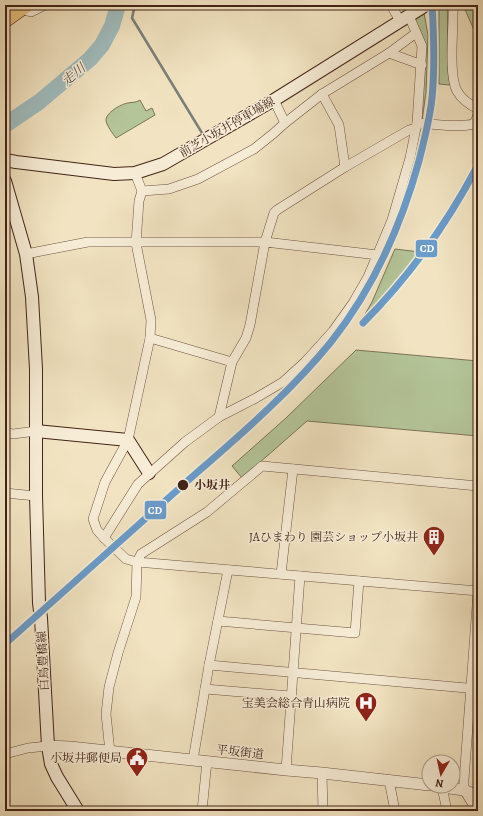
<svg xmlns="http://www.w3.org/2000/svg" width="483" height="816" font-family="Alegreya,'Noto Serif JP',serif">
<rect width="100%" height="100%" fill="#f2e4c2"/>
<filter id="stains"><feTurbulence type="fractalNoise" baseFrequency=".005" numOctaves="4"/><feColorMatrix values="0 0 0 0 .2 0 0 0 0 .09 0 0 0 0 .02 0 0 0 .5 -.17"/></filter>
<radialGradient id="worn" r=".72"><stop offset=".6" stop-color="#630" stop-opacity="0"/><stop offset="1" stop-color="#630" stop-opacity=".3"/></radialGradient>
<g fill="#b4c599" stroke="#7c7458">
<path d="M 441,5 L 447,5 C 449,32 445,59 450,85 L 439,84 L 439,9 Z"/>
<polygon points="463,5 478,5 478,39"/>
<polygon points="424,13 428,35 426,92 422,121 419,121 424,62 414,18"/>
<path d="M 140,100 L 146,111 L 152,108 L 155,115 L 116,138 C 113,134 107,126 106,121 C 105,113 121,104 128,103 C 132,102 136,103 140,100 Z"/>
<path d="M 395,249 L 420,252 C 401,279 383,302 359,325 L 372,302 Z"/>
<polygon points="356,350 478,361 478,436 307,421 242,478 232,466 286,418"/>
</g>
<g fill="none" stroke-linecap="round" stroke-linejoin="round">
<polyline stroke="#7b7f7b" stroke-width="2.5" points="135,5 132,18 202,133"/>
<polyline stroke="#a0bcbe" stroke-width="16" points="5,125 39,102 90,59 102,45 112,26 118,5"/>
<g stroke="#6f5342" stroke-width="10">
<g id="minor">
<polyline points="391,5 400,21"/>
<path d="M 453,5 C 454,26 448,75 457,91 C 462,100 470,105 478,109"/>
<polyline points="20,9 31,12 45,5"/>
<polyline points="389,53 422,65"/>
<polyline points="322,94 339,125 345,167"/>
<polyline points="285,123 322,94 389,53 416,33"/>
<path d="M 417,123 C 435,124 456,128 474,124 L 478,115"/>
<polyline points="142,191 169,189 198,179 254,149 274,133 285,123 274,100"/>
<polyline points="26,254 88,242 265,242 274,213 277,210 345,167 409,130 416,128"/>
<polyline points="150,338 232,362"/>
<polyline points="219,417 256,398 283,382 305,362 333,331 353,303 368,277 392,220 410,158 417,123 422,46 409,16"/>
<polyline points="5,432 13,434 36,431"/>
<polyline points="478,486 262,466 207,512 141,554 137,562 478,591"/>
<polyline points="5,493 36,496"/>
<polyline points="104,538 138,484 185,442 219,417 232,362 246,338 250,325 265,242 378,255"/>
<polyline points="281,574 293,469"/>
<polyline points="218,621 355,633 359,581"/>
<polyline points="209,665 478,689"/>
<polyline points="205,689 291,696"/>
<polyline points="110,752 106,714 109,687 118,653 136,597 137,562 126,559 104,538 97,530 93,519 105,482 128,440 150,338 151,320 136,243 139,201 142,191 135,173"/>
<polyline points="5,754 28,748 48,746"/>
<polyline points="193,760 209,665 228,570"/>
<polyline points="286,770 300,576"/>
<polyline points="322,773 323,811"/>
<polyline points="389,780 395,811"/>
<polyline points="442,787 447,811"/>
<polyline points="202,811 207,761"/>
<polyline points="477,811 464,790 464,780 478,592"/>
</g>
</g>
<g stroke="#6f5342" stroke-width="12">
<g id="tertiary">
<polyline points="48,746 70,747 286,770 322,773 429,785"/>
<polyline points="435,786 464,790 478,796"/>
</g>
</g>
<g stroke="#432317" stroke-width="14">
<g id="secondary">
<polyline points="5,160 16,162 114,174 135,173 163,164 274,100 426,5"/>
<polyline points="5,181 26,254 32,297 36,369 36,496 39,603 41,618 48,746 51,764 57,777 78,811"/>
<polyline points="36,431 128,440 149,473"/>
</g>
</g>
<g stroke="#432317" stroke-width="16">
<polyline id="trunk" points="5,20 26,5"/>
</g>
<use href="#minor" stroke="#f7edd7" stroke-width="9"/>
<use href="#tertiary" stroke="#f7edd7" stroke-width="11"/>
<use href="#secondary" stroke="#f7edd7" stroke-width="12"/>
<use href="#trunk" stroke="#e9c281" stroke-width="15"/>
<g stroke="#f7edd7" stroke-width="10">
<g id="rail-1">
<path d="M 363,323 C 410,276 447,224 478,165"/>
<path d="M 5,644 C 64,591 124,538 183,485 C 234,440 288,395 331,342 C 373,289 401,226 419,161 C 424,140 430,119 432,98 C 435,67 434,36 432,5"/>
</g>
</g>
<use href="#rail-1" stroke="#6a9ccc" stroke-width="7"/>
</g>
<defs>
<g id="building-pin" transform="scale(1.15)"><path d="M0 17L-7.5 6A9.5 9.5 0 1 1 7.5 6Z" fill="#8f2418" stroke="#f7edd7"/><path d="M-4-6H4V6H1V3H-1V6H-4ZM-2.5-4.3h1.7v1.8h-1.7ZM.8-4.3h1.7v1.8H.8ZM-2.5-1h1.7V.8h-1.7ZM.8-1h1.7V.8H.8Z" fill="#fff"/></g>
<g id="hospital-pin" transform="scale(1.15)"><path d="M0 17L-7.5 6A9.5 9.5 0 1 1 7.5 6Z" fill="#8f2418" stroke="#f7edd7"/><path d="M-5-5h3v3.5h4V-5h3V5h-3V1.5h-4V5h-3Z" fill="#fff"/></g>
<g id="civic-pin" transform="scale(1.15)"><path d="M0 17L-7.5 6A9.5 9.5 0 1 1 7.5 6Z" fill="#8f2418" stroke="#f7edd7"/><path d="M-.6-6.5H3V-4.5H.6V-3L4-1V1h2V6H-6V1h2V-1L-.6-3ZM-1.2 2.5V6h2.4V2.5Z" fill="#fff"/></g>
</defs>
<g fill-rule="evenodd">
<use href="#building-pin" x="434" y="537"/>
<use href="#hospital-pin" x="366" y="703"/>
<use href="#civic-pin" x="137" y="758"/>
</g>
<circle fill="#432317" stroke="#f7edd7" stroke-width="1.5" cx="183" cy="485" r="6"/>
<g text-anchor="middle" stroke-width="3" stroke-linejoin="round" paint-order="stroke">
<g font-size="12" fill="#432317" stroke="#f7edd7">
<text transform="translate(227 127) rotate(-30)" y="4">前芝小坂井停車場線</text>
<text transform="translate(43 661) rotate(-93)" y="4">白鳥豊橋線</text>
<text transform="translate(240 752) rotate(6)" y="4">平坂街道</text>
</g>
<g font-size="12" font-weight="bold" fill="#432317" stroke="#f7edd7" text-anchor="start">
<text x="194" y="489">小坂井</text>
</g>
<g font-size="12" fill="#432317" stroke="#f7edd7" text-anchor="end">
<text x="418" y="541">JAひまわり 園芸ショップ小坂井</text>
<text x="350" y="707">宝美会総合青山病院</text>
<text x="122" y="762">小坂井郵便局</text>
</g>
<g font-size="13" font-style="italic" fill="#5f5149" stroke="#f7edd7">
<text transform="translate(73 74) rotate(-40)" y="5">走川</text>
</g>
</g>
<g stroke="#f7edd7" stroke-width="1.5">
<rect x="415" y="239" width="23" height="19" rx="4" fill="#6a9ccc"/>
<rect x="144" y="500" width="23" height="20" rx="4" fill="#6a9ccc"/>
</g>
<g font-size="11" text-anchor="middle" font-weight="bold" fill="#fff">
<text x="427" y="252">CD</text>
<text x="155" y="514">CD</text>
</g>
<rect width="483" height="816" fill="none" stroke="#f2e4c2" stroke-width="20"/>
<rect x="6" y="6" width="471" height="804" fill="none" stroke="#432317" stroke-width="2"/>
<rect x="10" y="10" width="463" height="796" fill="none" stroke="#432317"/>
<g transform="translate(441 774) rotate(189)"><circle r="19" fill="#f7edd7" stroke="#af9c8a"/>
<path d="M0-3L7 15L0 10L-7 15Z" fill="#8f2418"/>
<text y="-6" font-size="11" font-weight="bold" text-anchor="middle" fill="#432317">N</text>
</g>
<rect width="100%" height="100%" filter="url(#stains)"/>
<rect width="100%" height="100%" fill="url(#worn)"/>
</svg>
